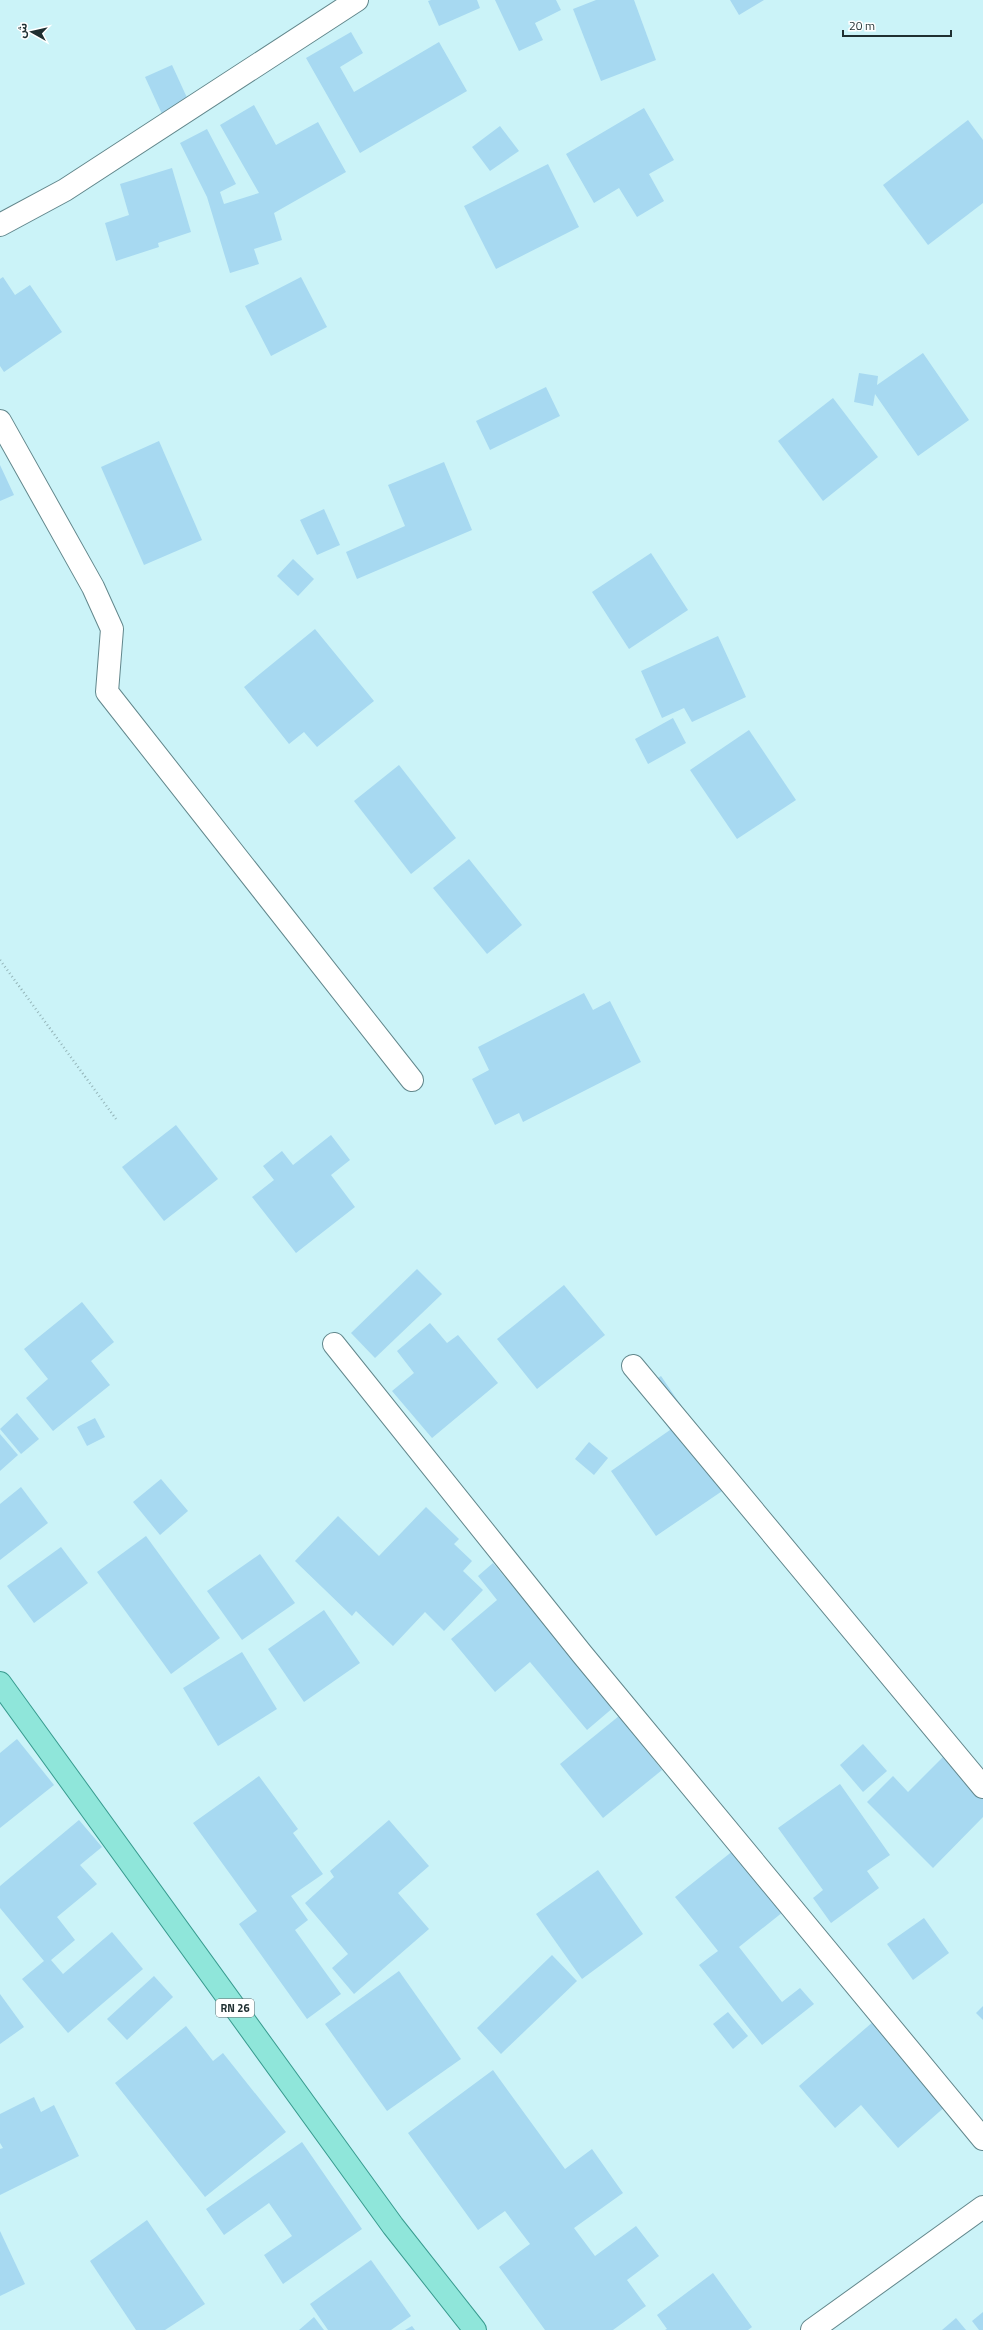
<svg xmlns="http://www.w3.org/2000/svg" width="983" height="2330" font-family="'Titillium Web','Noto Sans Arabic',sans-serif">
<rect width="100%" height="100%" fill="#cbf3f8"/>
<g fill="#a7d9f1">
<polygon points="431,0 477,0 480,8 439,26 428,1"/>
<polygon points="495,0 556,0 561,10 535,23 543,40 519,51"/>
<polygon points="596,0 634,0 656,60 601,81 573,9"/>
<polygon points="730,0 764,0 739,15"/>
<polygon points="351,32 363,53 340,67 354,92 439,42 467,91 360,153 306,58"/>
<polygon points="172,65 189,102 162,114 145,77"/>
<polygon points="254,105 276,145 318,122 346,172 274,213 282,240 254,249 259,264 230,273 207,197 180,143 207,129 236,184 220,192 224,204 259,193 220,125"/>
<polygon points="644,108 674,160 649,174 664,201 637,217 619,188 594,203 566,154"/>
<polygon points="968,120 983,140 983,203 928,245 883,185"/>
<polygon points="500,126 519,151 490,171 472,147"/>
<polygon points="548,164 579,227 496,269 464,206"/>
<polygon points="172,168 191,232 158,243 159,247 116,261 105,223 129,215 120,184"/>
<polygon points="3,277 15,295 30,285 62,332 4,372 0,366 0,279"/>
<polygon points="301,277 327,327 271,356 245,306"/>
<polygon points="923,353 969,420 918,456 875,394 873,406 854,402 859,373 878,376 877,385"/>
<polygon points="546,387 560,416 490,450 476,421"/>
<polygon points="833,398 878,457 823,501 778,441"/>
<polygon points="159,441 202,540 144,565 101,467"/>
<polygon points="444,462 472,530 357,579 346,552 405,526 388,485"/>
<polygon points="0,465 14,495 0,501"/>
<polygon points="324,509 340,545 317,555 300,520"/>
<polygon points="651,553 688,610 629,649 592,592"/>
<polygon points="293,559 314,579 298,596 277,576"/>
<polygon points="315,629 374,701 317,747 304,732 289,744 244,687"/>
<polygon points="718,636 746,697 692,722 684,708 662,718 641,671"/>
<polygon points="673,718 686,743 648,764 635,739"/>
<polygon points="749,730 796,800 737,839 690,770"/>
<polygon points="399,765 456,838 411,874 354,801"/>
<polygon points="469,859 522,925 487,954 433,888"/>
<polygon points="584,993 593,1010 610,1001 641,1062 523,1122 519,1113 495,1125 472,1079 489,1070 478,1047"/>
<polygon points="176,1125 218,1179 164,1221 122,1167"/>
<polygon points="331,1135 350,1160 331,1175 355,1207 296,1253 252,1197 274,1180 263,1166 282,1151 293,1165"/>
<polygon points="417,1269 442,1294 375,1358 351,1333"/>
<polygon points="564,1285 605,1335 537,1389 497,1339"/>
<polygon points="82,1302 114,1342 91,1361 110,1385 53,1431 26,1398 48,1379 24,1349"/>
<polygon points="430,1323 447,1343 458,1335 498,1383 432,1438 392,1391 414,1373 397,1351"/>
<polygon points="661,1376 734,1483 656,1536 611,1471 670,1430 641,1389"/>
<polygon points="17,1413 39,1439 21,1454 0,1429"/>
<polygon points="95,1418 105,1437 87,1446 77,1427"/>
<polygon points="0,1434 18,1455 0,1471"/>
<polygon points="589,1442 608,1458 594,1475 575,1459"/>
<polygon points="161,1479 188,1511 160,1535 133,1502"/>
<polygon points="21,1487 48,1523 0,1560 0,1504"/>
<polygon points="426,1507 459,1539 454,1544 472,1561 463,1571 483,1590 444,1631 425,1612 393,1646 356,1611 352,1616 295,1561 338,1516 379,1556"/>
<polygon points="146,1536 220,1638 171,1674 97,1572"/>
<polygon points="61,1547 88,1583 34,1623 7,1586"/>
<polygon points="260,1554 295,1603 242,1640 207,1591"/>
<polygon points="493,1563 614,1707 587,1730 530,1662 495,1692 451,1639 497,1600 478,1576"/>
<polygon points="324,1610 360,1663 304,1702 268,1649"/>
<polygon points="242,1652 277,1709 218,1746 183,1688"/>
<polygon points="619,1716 662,1770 603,1818 560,1764"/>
<polygon points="17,1739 54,1785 0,1828 0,1753"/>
<polygon points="863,1744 887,1771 863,1792 840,1765"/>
<polygon points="945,1755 983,1793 983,1817 933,1868 867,1802 893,1776 908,1792"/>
<polygon points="259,1776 298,1829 293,1833 323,1874 291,1896 308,1920 295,1930 341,1994 307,2019 239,1924 257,1911 193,1823"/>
<polygon points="840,1784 890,1855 867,1871 879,1888 831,1923 813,1898 823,1890 778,1828"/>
<polygon points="79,1820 102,1847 80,1865 97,1884 57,1917 75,1940 51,1960 63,1974 112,1932 143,1969 68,2033 22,1979 44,1961 0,1908 0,1886"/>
<polygon points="389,1820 429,1866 398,1893 429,1929 354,1994 332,1968 348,1954 305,1903 334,1877 330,1871"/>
<polygon points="734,1850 783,1912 739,1947 782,2002 800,1988 814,2004 762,2045 699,1965 718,1951 675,1897"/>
<polygon points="598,1870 643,1934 582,1979 536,1914"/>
<polygon points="924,1918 949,1953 913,1980 887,1944"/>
<polygon points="552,1955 577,1981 501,2054 477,2028"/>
<polygon points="399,1971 461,2059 387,2111 325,2024"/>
<polygon points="154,1976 173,1997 127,2040 107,2019"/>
<polygon points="0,1994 24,2027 0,2044"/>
<polygon points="983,2006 983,2020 976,2013"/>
<polygon points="728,2012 748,2036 733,2049 713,2024"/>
<polygon points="874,2021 947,2105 898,2148 861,2105 835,2128 799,2086"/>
<polygon points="186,2026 213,2061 223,2053 286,2132 205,2197 115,2083"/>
<polygon points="493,2070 565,2169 592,2149 623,2193 574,2228 595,2256 636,2226 659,2256 627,2280 646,2306 613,2330 545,2330 499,2267 530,2244 505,2211 478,2230 408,2133"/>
<polygon points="34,2097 41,2112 54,2105 79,2156 0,2195 0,2149 3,2148 0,2143 0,2114"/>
<polygon points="302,2142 362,2229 283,2284 264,2255 292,2236 269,2203 224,2235 206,2209"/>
<polygon points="147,2220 205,2304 165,2330 136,2330 90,2261"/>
<polygon points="0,2231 25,2284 0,2296"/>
<polygon points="371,2260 411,2316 391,2330 328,2330 310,2304"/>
<polygon points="713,2273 752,2327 748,2330 665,2330 667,2329 657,2315"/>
<polygon points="983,2312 983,2330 979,2330 972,2321"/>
<polygon points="314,2317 324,2330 299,2330"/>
<polygon points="956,2318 966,2330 942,2330"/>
<polygon points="412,2326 415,2330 405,2330"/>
</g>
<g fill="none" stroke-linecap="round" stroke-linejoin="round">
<g stroke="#62878c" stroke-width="24">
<g id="street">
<polyline points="0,225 65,190 357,0"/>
<polyline points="0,421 93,587 112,629 107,692 412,1080"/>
<polyline points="334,1344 582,1654 983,2139"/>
<polyline points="633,1366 983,1787"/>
<polyline points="812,2330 983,2207"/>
</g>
</g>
<g stroke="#389b8f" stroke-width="24">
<polyline id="primary" points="0,1683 393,2226 475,2330"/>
</g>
<polyline stroke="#94b5b9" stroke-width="2.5" stroke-dasharray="1 3" stroke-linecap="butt" points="0,960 116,1119"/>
<use href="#street" stroke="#fff" stroke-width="22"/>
<use href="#primary" stroke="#8fe6da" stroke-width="22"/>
</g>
<g text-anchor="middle" stroke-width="3.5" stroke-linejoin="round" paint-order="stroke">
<rect fill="#fff" stroke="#626d6f" stroke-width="1" x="216" y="1999" width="38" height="18" rx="3"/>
<g font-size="11" font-weight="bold" fill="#1f2f31">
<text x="235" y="2012">RN 26</text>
</g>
</g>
<g transform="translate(32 32) rotate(278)" stroke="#ffffff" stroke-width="3" paint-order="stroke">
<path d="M0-3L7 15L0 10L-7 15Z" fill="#1f2f31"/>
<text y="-6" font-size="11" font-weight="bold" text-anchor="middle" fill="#1f2f31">ش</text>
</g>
<path d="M843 30v6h108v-6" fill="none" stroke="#1f2f31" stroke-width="2"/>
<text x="849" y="30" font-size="12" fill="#1f2f31" stroke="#ffffff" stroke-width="3" paint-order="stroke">20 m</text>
</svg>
